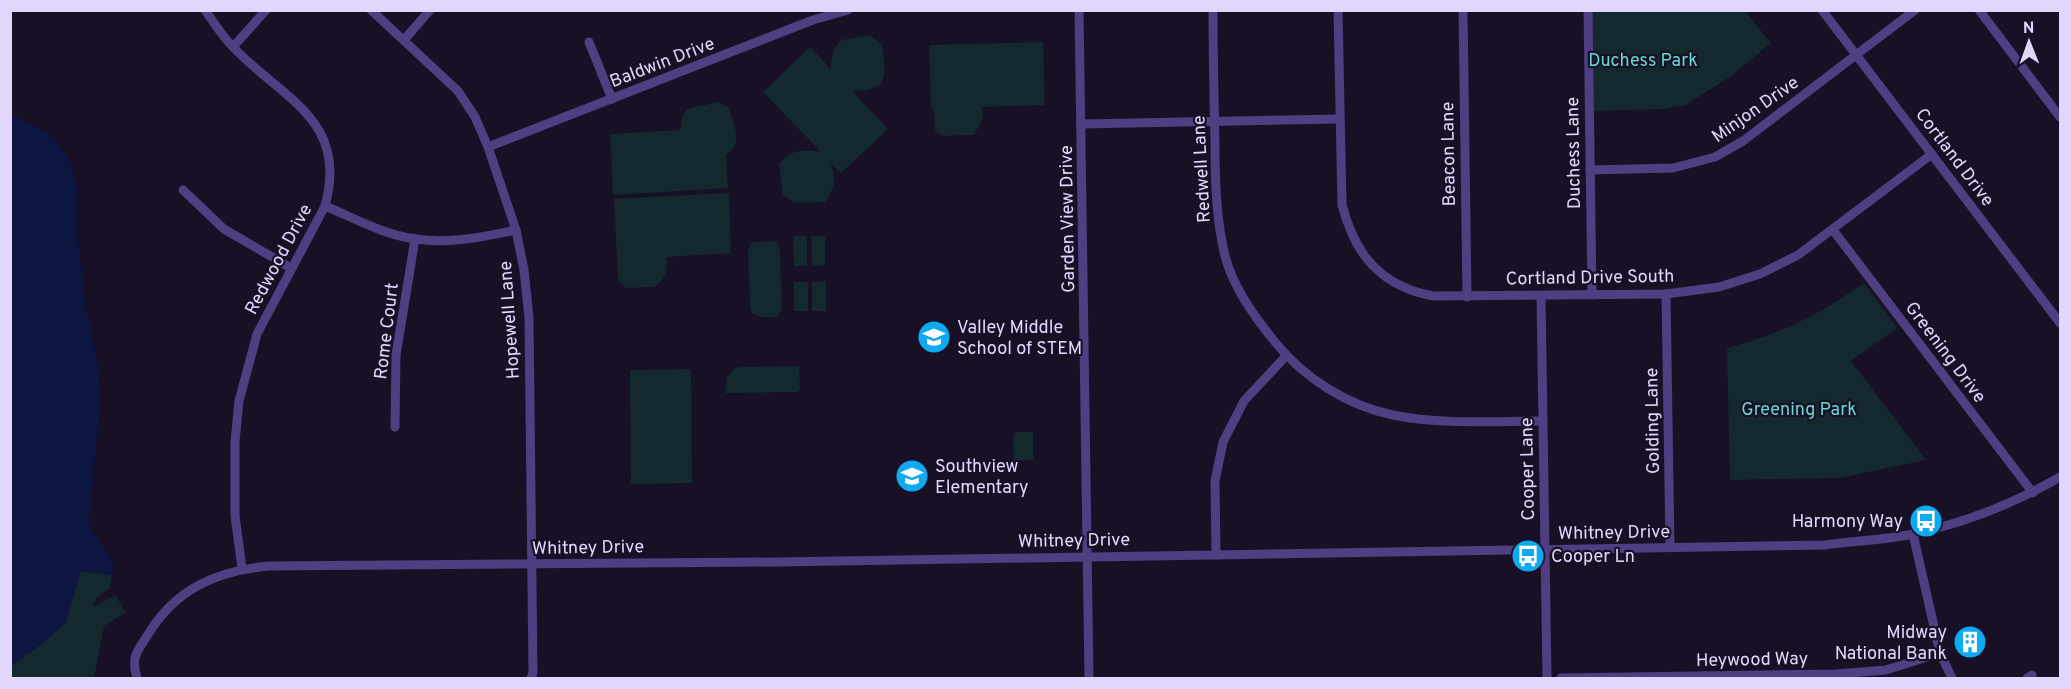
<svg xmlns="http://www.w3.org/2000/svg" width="2071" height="689" font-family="Overpass,sans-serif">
<rect width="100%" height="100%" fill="#181025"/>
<g fill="#13292e">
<polygon points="1592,11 1745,11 1771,43 1731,76 1686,105 1663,109 1594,111"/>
<path d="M 870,35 L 882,44 C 886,75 890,92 852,91 L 888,129 L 841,173 L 830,163 C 837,178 835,189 825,202 L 794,203 L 783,195 L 779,164 C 791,149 804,149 821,152 L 763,92 L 810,47 L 831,69 C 831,58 832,47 842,40 Z"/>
<polygon points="1043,42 1045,105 982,107 983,118 974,135 942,136 935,131 934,109 931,109 929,45"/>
<path d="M 719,102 L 729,108 C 734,127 744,143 726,155 L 728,188 L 613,195 L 610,134 L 680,130 L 682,117 L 686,109 Z"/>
<path d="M 729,193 L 731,253 L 666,257 C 669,270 665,279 654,287 L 626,288 L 618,280 L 614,199 Z"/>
<polygon points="793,236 807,236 807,266 794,266"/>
<polygon points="811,236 825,236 825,265 812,266"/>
<path d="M 773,241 L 778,243 L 780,249 L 782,309 L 777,317 C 766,317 753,320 750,307 L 748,250 L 750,244 L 754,242 Z"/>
<polygon points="826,281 826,311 812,311 812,282"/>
<rect x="794" y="282" width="14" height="29"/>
<path d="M 1864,283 L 1897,328 L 1851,361 L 1926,460 L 1839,478 L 1730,480 L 1727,348 C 1782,333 1817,316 1864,283 Z"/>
<polygon points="799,366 800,390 797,392 725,393 727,377 734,369 740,367"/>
<polygon points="691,369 692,483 631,484 630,370"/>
<polygon points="1016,432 1033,432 1033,460 1014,460 1013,436"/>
<polygon points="81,571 112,575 110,588 96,598 93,607 115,595 126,612 104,626 94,678 11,678 11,666 35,649 65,624"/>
</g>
<polygon fill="#0d1541" points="11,114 51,135 70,160 77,188 78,239 85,301 97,358 100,402 89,525 114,564 112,575 81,571 65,624 35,649 11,666"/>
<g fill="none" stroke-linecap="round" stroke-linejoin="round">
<g stroke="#4f3e81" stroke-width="9">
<path d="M 205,10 C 214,23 222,36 233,47 C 282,99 349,119 325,206 L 257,334 L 239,401 L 235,441 L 235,516 L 242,568"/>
<polyline points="371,10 458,91 475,117 488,147 516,230 524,270 529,318 533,673 531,678"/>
<polyline points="1079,10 1089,678"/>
<path d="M 1213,10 C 1213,55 1214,99 1215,143 C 1215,181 1216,219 1225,256 C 1234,289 1254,316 1275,342 C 1304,378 1348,406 1393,415 C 1442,425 1493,421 1543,421"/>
<path d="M 1338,10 L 1342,205 C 1352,242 1369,273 1406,288 C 1414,292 1425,294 1433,296 L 1666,294 L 1719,287 L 1760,274 L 1798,255 L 1932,154"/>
<polyline points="1463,10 1467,297"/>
<polyline points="1588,10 1592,295"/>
<polyline points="1822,10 2060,323"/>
<polyline points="1979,10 2060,117"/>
<polyline points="404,40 430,10"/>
<polyline points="589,42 612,99"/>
<polyline points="233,47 266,10"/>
<polyline points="1082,124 1339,119"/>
<polyline points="488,147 813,20 848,10"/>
<polyline points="1590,170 1673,168 1715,157 1743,141 1915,10"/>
<polyline points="183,190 224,229 291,268"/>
<path d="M 325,206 C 354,218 384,235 416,239 C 450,244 483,237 516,230"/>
<polyline points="1833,230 2033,493"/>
<polyline points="1666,294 1670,547"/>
<polyline points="1541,296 1547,678"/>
<polyline points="395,427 396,355 415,239"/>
<polyline points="1913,534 1940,653 1952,678"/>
<polyline points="1216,555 1215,481 1223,442 1244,401 1286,356"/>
<path d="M 137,678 C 131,658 136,653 147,636 C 175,589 216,571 269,566 L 778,562 L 1825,545 C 1854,541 1885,540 1913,534 C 1964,523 2015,503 2060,477"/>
<polyline points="1561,678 1836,674 1886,670 1940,653"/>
<polyline points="2027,678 2032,675"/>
</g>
</g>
<defs>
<g id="school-disc" transform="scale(1.725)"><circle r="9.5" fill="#0da9f1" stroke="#181025"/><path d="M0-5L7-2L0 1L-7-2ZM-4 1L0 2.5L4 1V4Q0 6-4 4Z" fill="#fff"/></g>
<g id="bus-disc" transform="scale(1.725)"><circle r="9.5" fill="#0da9f1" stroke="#181025"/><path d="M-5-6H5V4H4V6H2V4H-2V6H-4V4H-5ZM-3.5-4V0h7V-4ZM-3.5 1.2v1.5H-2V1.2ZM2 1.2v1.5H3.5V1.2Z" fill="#fff"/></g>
<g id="building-disc" transform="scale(1.725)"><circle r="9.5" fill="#0da9f1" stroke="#181025"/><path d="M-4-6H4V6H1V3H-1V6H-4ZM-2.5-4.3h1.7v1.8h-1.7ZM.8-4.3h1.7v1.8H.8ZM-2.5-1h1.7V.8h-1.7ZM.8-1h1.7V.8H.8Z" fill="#fff"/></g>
</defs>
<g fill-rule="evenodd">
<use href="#school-disc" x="934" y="337"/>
<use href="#school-disc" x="912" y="476"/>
<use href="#bus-disc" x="1926" y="521"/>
<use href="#bus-disc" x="1528" y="556"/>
<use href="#building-disc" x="1970" y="642"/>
</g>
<g text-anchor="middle" stroke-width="4.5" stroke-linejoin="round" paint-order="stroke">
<g font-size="18" fill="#65d9d5" stroke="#181025">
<text x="1643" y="66">Duchess Park</text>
<text x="1799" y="415">Greening Park</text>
</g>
<g font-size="18" fill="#e3d6fd" stroke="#181025">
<text transform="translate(662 62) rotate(-21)" y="6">Baldwin Drive</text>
<text transform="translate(1755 109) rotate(-35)" y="6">Minjon Drive</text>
<text transform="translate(1573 153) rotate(-91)" y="6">Duchess Lane</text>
<text transform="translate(1448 154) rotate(-91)" y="6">Beacon Lane</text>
<text transform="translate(1955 157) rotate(53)" y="6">Cortland Drive</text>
<text transform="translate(1201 169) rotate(-93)" y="6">Redwell Lane</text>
<text transform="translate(1067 219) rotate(-91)" y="6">Garden View Drive</text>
<text transform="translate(278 259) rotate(-62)" y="6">Redwood Drive</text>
<text transform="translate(1590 277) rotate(-1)" y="6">Cortland Drive South</text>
<text transform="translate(509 320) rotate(-94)" y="6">Hopewell Lane</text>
<text transform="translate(386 331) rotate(-83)" y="6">Rome Court</text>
<text transform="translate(1946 352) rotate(53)" y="6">Greening Drive</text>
<text transform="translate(1652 421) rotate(-91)" y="6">Golding Lane</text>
<text transform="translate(1527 469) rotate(-91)" y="6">Cooper Lane</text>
<text transform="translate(1614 532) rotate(-1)" y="6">Whitney Drive</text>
<text transform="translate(1074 540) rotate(-1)" y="6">Whitney Drive</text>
<text transform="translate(588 547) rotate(-1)" y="6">Whitney Drive</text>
<text transform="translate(1752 659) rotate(-1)" y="6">Heywood Way</text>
</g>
<g font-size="18" fill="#e3d6fd" stroke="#181025" text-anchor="start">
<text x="957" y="333">Valley Middle<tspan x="957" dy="21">School of STEM</tspan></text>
<text x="935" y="472">Southview<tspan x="935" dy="21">Elementary</tspan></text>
<text x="1903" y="527" text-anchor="end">Harmony Way</text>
<text x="1551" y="562">Cooper Ln</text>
<text x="1947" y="638" text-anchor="end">Midway<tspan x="1947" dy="21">National Bank</tspan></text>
</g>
</g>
<rect width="2071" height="689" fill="none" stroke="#e3d6fd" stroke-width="24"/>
<g transform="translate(2029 42) rotate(359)" stroke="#181025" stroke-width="4.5" paint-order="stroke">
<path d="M0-4.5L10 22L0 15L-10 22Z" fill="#e3d6fd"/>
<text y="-9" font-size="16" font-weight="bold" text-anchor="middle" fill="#e3d6fd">N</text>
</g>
</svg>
